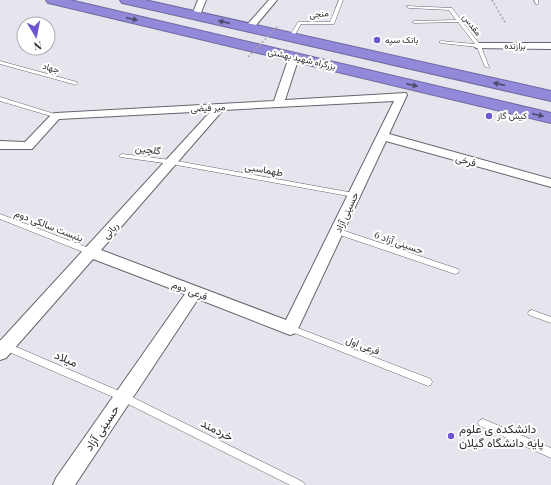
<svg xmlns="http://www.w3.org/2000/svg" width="551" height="485" font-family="'Playfair Display',Vazirmatn,serif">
<rect width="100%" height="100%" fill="#e6e5ee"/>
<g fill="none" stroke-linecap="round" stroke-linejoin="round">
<g stroke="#66656c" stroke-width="1">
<g id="lane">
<polygon points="339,0 343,0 334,24 301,24 293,38 289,38 289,37 298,22 330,22"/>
<polygon points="534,0 538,0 538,4 536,4"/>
<polygon points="407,6 452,8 481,46 489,67 489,68 485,67 477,47 441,43 439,42 441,41 475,44 458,22 414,23 412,22 414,21 456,20 449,10 409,8 407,7"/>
<polygon points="0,61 77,82 78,83 75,85 73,84 0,64"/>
<polygon points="0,97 58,115 59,116 56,118 54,117 0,101"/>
<polygon points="122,154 171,160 354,193 357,195 354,197 171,164 120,157 119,156 120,155"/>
<polygon points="0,214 94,250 95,252 94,254 88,254 0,219"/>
<polygon points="336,228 458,269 459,271 458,273 455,274 334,233 333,231 334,229"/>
<polygon points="532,310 551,317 551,323 529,315 528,313 529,311"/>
<polygon points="290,325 431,379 432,382 431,385 428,386 287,330 286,328 287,326"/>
<polygon points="0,340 126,394 303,482 305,485 290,485 120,400 0,348"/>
<polygon points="483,419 551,448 551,458 480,426 478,423 480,420"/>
</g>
</g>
<g stroke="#66656c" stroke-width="2">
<g id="street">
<polygon points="198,0 206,0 200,15 196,18 192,15"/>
<polygon points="269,0 277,0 252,30 246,30 244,28 246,26"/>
<polygon points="479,43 551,43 551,49 476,48 474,46 476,44"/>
<path d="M 294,54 L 299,57 L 285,100 L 406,93 L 407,95 L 389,134 L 551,179 L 551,187 L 386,141 L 296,333 L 290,335 L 198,299 L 75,485 L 53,485 L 56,478 L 185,294 L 93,259 L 6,358 L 0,360 L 0,341 L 211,111 L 59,119 L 32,149 L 0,149 L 0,141 L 25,142 L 52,114 L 56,113 L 274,101 L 289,57 ZM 394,101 L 286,320 L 101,250 L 223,110 Z"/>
</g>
</g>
<g stroke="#6f699e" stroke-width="2">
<g id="highway">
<polygon points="46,0 70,0 551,113 551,123 53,4 48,3"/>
<polygon points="120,0 145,0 551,91 551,101 127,4 122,3"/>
</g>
</g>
<polyline stroke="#a5a5ac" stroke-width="1.5" stroke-dasharray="2 2" stroke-linecap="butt" points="492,0 506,24"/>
<use href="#lane" fill="#fff" fill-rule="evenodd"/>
<use href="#street" fill="#fff" fill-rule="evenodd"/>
<use href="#highway" fill="#9289da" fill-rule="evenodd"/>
<polyline stroke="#a5a5ac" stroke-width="1.5" stroke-dasharray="2 2" stroke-linecap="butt" points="248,57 278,26"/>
</g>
<defs><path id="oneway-solid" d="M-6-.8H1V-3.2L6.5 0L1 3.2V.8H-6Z"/></defs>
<g fill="#504d6c">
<use href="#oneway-solid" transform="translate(132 19) rotate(13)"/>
<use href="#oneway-solid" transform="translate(224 22) rotate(-167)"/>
<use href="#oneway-solid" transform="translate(499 84) rotate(-167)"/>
<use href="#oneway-solid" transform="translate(412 85) rotate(13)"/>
<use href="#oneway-solid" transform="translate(538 115) rotate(13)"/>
</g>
<g fill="#6f56d0" stroke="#fff" stroke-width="1.5">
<circle cx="377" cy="40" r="4"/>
<circle cx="489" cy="116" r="4"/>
<circle cx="451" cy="436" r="4"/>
</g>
<g text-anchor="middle" stroke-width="4" stroke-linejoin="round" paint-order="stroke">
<g font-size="9" fill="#2d2d30" stroke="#fff">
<text transform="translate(319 14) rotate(-5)" y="3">منجی</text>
<text transform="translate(472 25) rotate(52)" y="3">مقدس</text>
<text transform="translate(515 46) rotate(1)" y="3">برازنده</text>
<text transform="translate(302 59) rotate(13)" y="3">بزرگراه شهید بهشتی</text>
<text transform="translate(51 68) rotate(16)" y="3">جهاد</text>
<text transform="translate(208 108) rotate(-3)" y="3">میر فیضی</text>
</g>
<g font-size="9" fill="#2d2d30" stroke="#fff" text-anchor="start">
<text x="385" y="43">بانک سپه</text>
<text x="497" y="119">كيش گاز</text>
</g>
<g font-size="10" fill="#2d2d30" stroke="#fff">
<text transform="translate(148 149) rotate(7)" y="4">گلچین</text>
<text transform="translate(466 160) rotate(16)" y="4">فرخی</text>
<text transform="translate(264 169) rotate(10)" y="4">طهماسبی</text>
<text transform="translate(346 212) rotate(-65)" y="4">حسینی آزاد</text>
<text transform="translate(49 225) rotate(21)" y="4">بنبست سالکی دوم</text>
<text transform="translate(110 230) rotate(-48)" y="4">ربانی</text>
<text transform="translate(399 242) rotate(19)" y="4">حسینی آزاد 6</text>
<text transform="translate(190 290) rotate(21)" y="4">فرعی دوم</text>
<text transform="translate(363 345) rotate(21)" y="4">فرعی اول</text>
</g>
<g font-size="12" fill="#2d2d30" stroke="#fff">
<text transform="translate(66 359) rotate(23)" y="4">میلاد</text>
<text transform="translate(102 428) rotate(-56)" y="4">حسینی آزاد</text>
<text transform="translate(217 430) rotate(27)" y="4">خردمند</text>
</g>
<g font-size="12" fill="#2d2d30" stroke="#fff" text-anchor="start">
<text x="459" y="433">دانشکده ی علوم<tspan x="459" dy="14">پایه دانشگاه گیلان</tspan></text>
</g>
</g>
<g transform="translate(36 36) rotate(170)"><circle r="19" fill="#ffffff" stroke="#ababac"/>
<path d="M0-3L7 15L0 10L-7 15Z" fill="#6f56d0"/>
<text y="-6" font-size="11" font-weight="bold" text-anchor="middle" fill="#2d2d30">N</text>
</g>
</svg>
